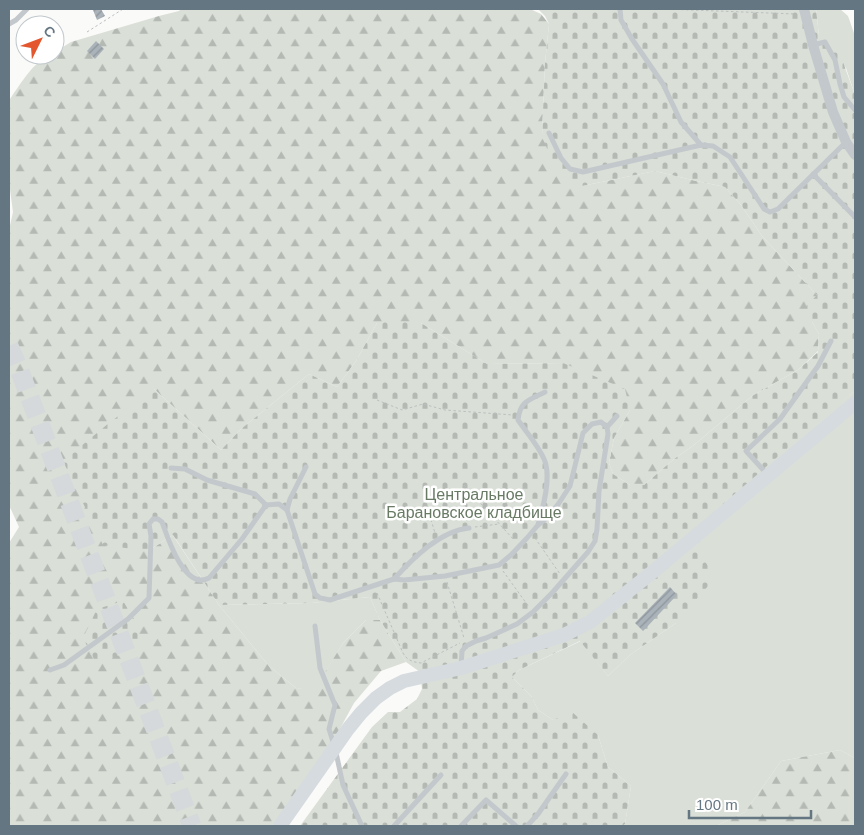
<svg xmlns="http://www.w3.org/2000/svg" width="864" height="835" font-family="Helvetica,sans-serif">
<defs>
<pattern id="forest-firs" width="22" height="20" patternUnits="userSpaceOnUse" patternTransform="scale(1.25)"><rect width="22" height="20" fill="#dadfd7"/><path d="M5 1l3.5 6h-7zM16 11l3.5 6h-7z" fill="#b4b9b4"/></pattern>
<pattern id="cemetery-stones" width="16" height="16" patternUnits="userSpaceOnUse" patternTransform="scale(1.25)"><rect width="16" height="16" fill="#dadfd7"/><path d="M2 7V4a2 2 0 0 1 4 0v3zM10 15v-3a2 2 0 0 1 4 0v3z" fill="#b4b9b4"/></pattern>
<pattern id="building-hatch" width="6" height="6" patternUnits="userSpaceOnUse" patternTransform="scale(1.25)"><rect width="6" height="6" fill="#aab3b9"/><path d="M-1 1l2-2M0 6l6-6M5 7l2-2" fill="none" stroke="#8e969c"/></pattern>
</defs>
<rect width="100%" height="100%" fill="#fafaf8"/>
<g fill="#dadfd7">
<polygon points="816,9 840,9 848,16 855,36 855,95 846,68 819,36"/>
<polygon points="855,391 855,758 840,750 781,761 745,812 716,826 622,826 625,824 631,786 608,767 598,735 553,720 538,710 532,697 512,677 519,670 581,641 608,676 630,655 676,623 681,525"/>
<polygon points="370,597 380,620 366,620 343,643 314,691 296,688 269,666 219,605 311,603"/>
</g>
<g fill="url(#forest-firs)">
<path d="M 181,9 L 530,9 L 541,14 L 549,24 L 545,63 L 542,134 L 582,186 L 655,171 L 692,180 L 725,187 L 741,205 L 762,236 L 817,295 L 812,322 L 819,334 L 818,351 L 798,370 L 752,396 L 694,445 L 674,459 L 644,485 L 630,485 L 613,474 L 609,463 L 614,438 L 630,410 L 563,363 L 487,364 L 421,323 L 377,323 L 356,361 L 337,387 L 309,374 L 241,429 L 221,450 L 154,389 L 148,551 L 173,535 L 174,537 L 219,605 L 269,666 L 296,688 L 314,690 L 343,643 L 366,620 L 380,620 L 406,662 L 381,671 L 354,703 L 336,736 L 273,826 L 9,826 L 9,543 L 19,527 L 9,505 L 9,230 L 13,212 L 9,182 L 9,103 L 10,99 C 20,85 37,55 55,55 L 55,52 L 71,42 L 159,16 L 179,11 Z"/>
<polygon points="840,750 855,758 855,826 716,826 745,812 781,761"/>
</g>
<g fill="url(#cemetery-stones)">
<polygon points="538,9 816,9 819,36 835,40 855,95 855,391 839,404 687,535 708,566 708,586 676,623 630,655 608,676 580,641 519,670 512,677 532,697 538,710 553,720 572,712 598,735 608,767 631,786 625,824 622,826 300,826 372,727 388,712 400,712 417,699 422,689 420,672 406,662 380,620 370,597 311,603 219,605 173,535 148,551 103,545 63,461 109,423 154,389 221,450 241,429 309,374 337,387 356,361 377,323 392,321 421,323 487,364 563,363 625,389 630,410 614,438 609,463 613,474 630,485 644,485 674,459 694,445 752,396 798,370 818,352 819,334 812,322 801,312 817,295 762,236 741,205 725,187 692,180 655,171 582,186 553,165 542,135 545,63 549,24 545,16"/>
<polygon points="123,601 139,627 139,651 95,661 83,638 97,609"/>
</g>
<g fill="url(#building-hatch)">
<polygon points="97,9 101,9 105,16 97,20 93,10"/>
<polygon points="96,41 104,49 95,59 87,51"/>
<polygon points="670,587 677,595 643,631 635,623"/>
</g>
<g fill="none" stroke-linecap="round" stroke-linejoin="round">
<polyline stroke="#d5d9db" stroke-width="19" stroke-dasharray="19 9" stroke-linecap="butt" points="9,346 19,369 192,826"/>
<g stroke="#bbbfc2" stroke-width="1" stroke-dasharray="2.5 2.5" stroke-linecap="butt">
<polyline points="666,9 795,14"/>
<polyline points="87,32 123,9"/>
<polyline points="377,400 402,410 423,404 445,410 513,415"/>
<polyline points="464,485 514,540"/>
<polyline points="428,510 435,533"/>
<polyline points="475,527 499,524"/>
<polyline points="535,538 560,574"/>
<polyline points="503,571 529,607"/>
<polyline points="447,582 464,638"/>
<path d="M 377,593 L 403,653 C 407,660 412,662 421,663 L 460,643"/>
</g>
<g stroke="#c3c8cc" stroke-width="5">
<polyline points="620,9 621,20 632,39 663,84 681,122 701,145"/>
<polyline points="9,24 16,20 27,9"/>
<polyline points="813,45 825,42 835,60 840,84 844,97 855,110"/>
<polyline points="549,133 561,158 570,169 583,172 701,145 713,146 730,157 764,209 770,212 778,209 846,142"/>
<polyline points="813,174 855,217"/>
<polyline points="607,427 617,416"/>
<polyline points="171,468 185,469 207,480 255,494 266,505"/>
<polyline points="767,474 746,451 780,419 818,366 831,341"/>
<polyline points="287,510 290,499 306,467"/>
<path d="M 538,525 C 543,508 552,476 544,459 C 538,445 527,433 518,420 C 520,401 529,400 545,392"/>
<path d="M 394,579 C 413,558 440,531 469,528"/>
<polyline points="315,626 320,668 335,705 329,729 335,748 343,785 362,826"/>
<path d="M 50,670 L 64,665 L 128,619 L 149,598 L 151,536 L 149,524 L 153,519 L 158,519 L 162,522 C 168,539 185,591 209,578 L 242,539 L 266,505 L 279,504 L 287,510 L 315,594 L 320,598 L 330,600 L 394,579 L 404,580 L 445,576 L 499,565 L 511,555 L 527,538 L 538,525 L 549,516 L 559,503 L 570,486 L 583,433 L 592,424 L 601,422 L 607,427 L 608,434 L 599,491 L 597,529 L 595,541 L 588,552 L 552,593 L 533,612 L 517,624 L 486,638 L 476,641 L 466,646 L 462,651 L 461,667"/>
<polyline points="394,826 441,775"/>
<polyline points="461,826 486,800 516,826"/>
<polyline points="527,826 538,814 566,774"/>
</g>
<polyline stroke="#c3c8cc" stroke-width="10" points="804,9 813,45 833,112 846,142 855,155"/>
<polyline stroke="#d6dbdf" stroke-width="14" points="280,826 348,729 361,713 376,698 390,688 404,681 461,668 564,635 590,622 655,570 855,403"/>
</g>
<g text-anchor="middle" stroke-width="5" stroke-linejoin="round" paint-order="stroke">
<g font-size="16" fill="#687a64" stroke="#fff">
<text x="474" y="500">Центральное<tspan x="474" dy="18">Барановское кладбище</tspan></text>
</g>
</g>
<rect width="864" height="835" fill="none" stroke="#657683" stroke-width="20"/>
<g transform="translate(40 40) rotate(48)"><circle r="24" fill="#ffffff" stroke="#c1c8cd"/>
<path d="M0-4L9 19L0 12L-9 19Z" fill="#e4572e"/>
<text y="-8" font-size="14" font-weight="bold" text-anchor="middle" fill="#657683">С</text>
</g>
<path d="M689 810v8h122v-8" fill="none" stroke="#657683" stroke-width="2.5"/>
<text x="696" y="810" font-size="15" fill="#657683" stroke="#ffffff" stroke-width="4" paint-order="stroke">100 m</text>
</svg>
